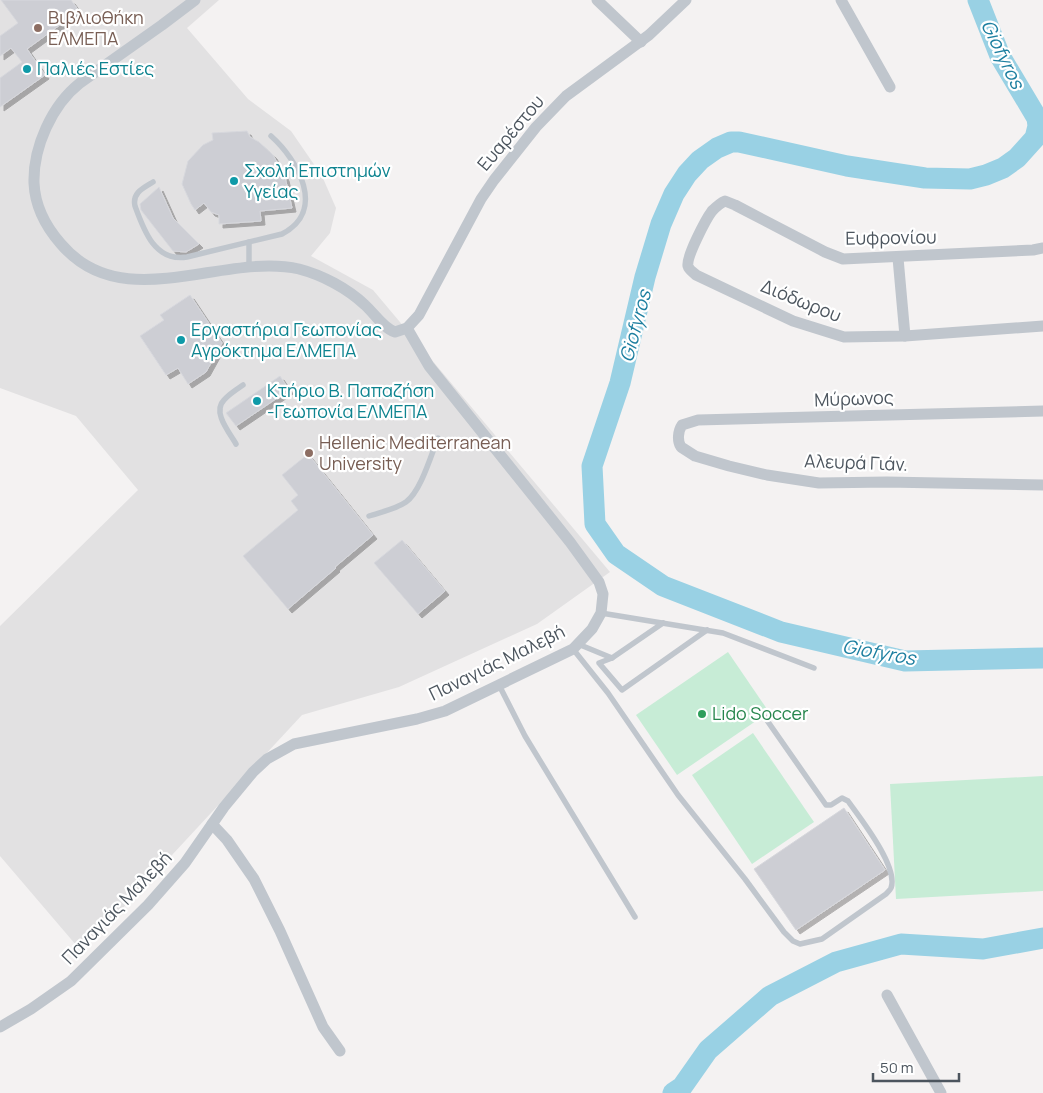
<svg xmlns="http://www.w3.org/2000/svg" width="1043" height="1093" font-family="Manrope,sans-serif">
<defs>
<filter id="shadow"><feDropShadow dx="4" dy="4" stdDeviation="0" flood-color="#0004"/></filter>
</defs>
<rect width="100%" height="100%" fill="#f4f2f2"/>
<polygon fill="#e2e1e2" points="0,0 219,0 187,28 248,99 291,131 322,176 336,208 330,233 311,256 373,290 610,572 537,624 399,687 302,715 82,952 0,856 0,626 138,490 76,416 0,388"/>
<g fill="#c7ecd6">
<polygon points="728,652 769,712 677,775 636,715"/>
<polygon points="753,733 814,822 752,864 692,775"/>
<polygon points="1043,776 1043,891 896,899 890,784"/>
</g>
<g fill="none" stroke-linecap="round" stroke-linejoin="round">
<g stroke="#99d1e4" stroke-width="21">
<polyline points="978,0 1000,56 1037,118 1038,126 1035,138 1017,158 1003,168 986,175 970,179 925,178 847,166 739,142 731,142 717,148 700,160 687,174 674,194 661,224 645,277 620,383 592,466 595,524 616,554 663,586 781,632 905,661 1043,658"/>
<polyline points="673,1093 682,1087 708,1050 770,996 836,962 901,944 983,949 1043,938"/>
</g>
</g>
<g fill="#cdced4" stroke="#d7d8dd" filter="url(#shadow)">
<polygon points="1,0 71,0 79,11 27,49 45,75 0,107 0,78 22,62 11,48 0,56 0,36 18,23"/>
<polygon points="247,131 250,137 259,142 273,155 285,177 292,208 260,211 261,221 219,224 219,215 211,212 204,203 195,210 191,204 182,184 188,161 203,145 213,140 212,133"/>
<polygon points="159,187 173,218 199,244 186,252 173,251 141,210 140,204"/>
<polygon points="190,295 222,343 206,372 188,384 178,368 166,375 140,336 164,320 160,315"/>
<polygon points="280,376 289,390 236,426 226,413"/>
<polygon points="308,454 373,535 335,567 336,568 288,609 243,556 298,510 291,501 298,495 282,475"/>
<polygon points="402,540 445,591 418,614 374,563"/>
<polygon points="844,808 885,870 796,930 754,869"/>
</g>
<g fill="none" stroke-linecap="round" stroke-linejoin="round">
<g stroke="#c0c6cd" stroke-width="5.5">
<path d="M 153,182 C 143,188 132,193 135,206 C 144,231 155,262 187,257 L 282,234 C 327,211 298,160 271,136"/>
<polyline points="249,242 249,267"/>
<path d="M 236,444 C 229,432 212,412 224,400 C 229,394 237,389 243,385"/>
<path d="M 369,516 C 381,512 396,509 406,502 C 421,491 431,455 438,438"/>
<polyline points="601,613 723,633 814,668"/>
<polyline points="578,644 612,658 663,623"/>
<path d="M 573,649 L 608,693 L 678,795 L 745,879 L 784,932 L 793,941 L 800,944 L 822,939 L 886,894 C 886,894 891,889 891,888 C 899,867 860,818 848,801 L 842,798 L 831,805 L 826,805 L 764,716"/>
<polyline points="612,658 599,663 622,690 707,630"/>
<polyline points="499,685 525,736 635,917"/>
</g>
<g stroke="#c0c6cd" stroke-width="11">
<path d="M 195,0 L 162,25 L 80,83 C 52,105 33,147 34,183 C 35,206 46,227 61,244 C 123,317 222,252 299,269 C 322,275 347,288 365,305 C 374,313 383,328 395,332 L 407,328 L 419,315 L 481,199 L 494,180 L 536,127 L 566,96 L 649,35 L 686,0"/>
<polyline points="597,0 641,42"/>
<polyline points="841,0 890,87"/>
<path d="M 1043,248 L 1033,250 L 843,259 L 825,252 L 735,205 L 725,201 C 720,203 716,207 712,211 C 706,219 686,257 688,266 C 689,270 693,272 696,275 L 793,321 L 844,337 L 905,336 L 1043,326"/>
<polyline points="898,258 905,336"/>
<path d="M 1043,411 L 698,420 L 682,425 C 678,431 677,441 681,447 L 695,456 L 729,466 L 767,475 L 819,483 L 887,482 L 1043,485"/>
<polyline points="212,824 227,840 254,879 280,931 323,1027 340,1051"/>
<polyline points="887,995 941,1093"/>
<polyline points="0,1027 31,1009 71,981 148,905 185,863 224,807 253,772 267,759 294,744 417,719 445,711 573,649 592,629 601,613 603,594 599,582 570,542 429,366 407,328"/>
</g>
</g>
<g fill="#8d6e63" stroke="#fff" stroke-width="2">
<circle cx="38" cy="28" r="5"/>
<circle cx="309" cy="453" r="5"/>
</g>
<g fill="#0f9aa8" stroke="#fff" stroke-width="2">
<circle cx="27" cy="69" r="5"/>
<circle cx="234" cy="181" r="5"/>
<circle cx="181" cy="340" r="5"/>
<circle cx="257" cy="401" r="5"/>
</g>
<circle fill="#2e9e5b" stroke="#fff" stroke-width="2" cx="702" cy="714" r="5"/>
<g text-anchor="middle" stroke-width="4.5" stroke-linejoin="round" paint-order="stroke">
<g font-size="18" fill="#785e54" stroke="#fff" text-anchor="start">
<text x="48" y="24">Βιβλιοθήκη<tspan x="48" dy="21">ΕΛΜΕΠΑ</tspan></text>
<text x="319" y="449">Hellenic Mediterranean<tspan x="319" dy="21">University</tspan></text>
</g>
<g font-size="18" fill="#0d838f" stroke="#fff" text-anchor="start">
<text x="37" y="75">Παλιές Εστίες</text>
<text x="244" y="177">Σχολή Επιστημών<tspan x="244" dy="21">Υγείας</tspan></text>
<text x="191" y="336">Εργαστήρια Γεωπονίας<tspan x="191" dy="21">Αγρόκτημα ΕΛΜΕΠΑ</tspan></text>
<text x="267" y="397">Κτήριο Β. Παπαζήση<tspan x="267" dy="21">-Γεωπονία ΕΛΜΕΠΑ</tspan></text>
</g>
<g font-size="18" fill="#4c555e" stroke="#fff">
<text transform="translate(511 133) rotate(-50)" y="6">Ευαρέστου</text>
<text transform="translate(891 238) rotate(-1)" y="6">Ευφρονίου</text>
<text transform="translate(801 301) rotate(22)" y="6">Διόδωρου</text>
<text transform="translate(854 399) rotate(-2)" y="6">Μύρωνος</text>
<text transform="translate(856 463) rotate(2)" y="6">Αλευρά Γιάν.</text>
<text transform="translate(497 663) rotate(-26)" y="6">Παναγιάς Μαλεβή</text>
<text transform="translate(117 908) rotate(-46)" y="6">Παναγιάς Μαλεβή</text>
</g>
<g font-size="18" fill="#27864d" stroke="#fff" text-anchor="start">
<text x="712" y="720">Lido Soccer</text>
</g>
<g font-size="19" font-style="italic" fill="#1d7fa0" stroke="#fff">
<text transform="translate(1003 54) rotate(64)" y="7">Giofyros</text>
<text transform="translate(635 326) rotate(-75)" y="7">Giofyros</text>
<text transform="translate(879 652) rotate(10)" y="7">Giofyros</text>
</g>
</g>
<path d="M873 1073v8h86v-8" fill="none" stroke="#4c555e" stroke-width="2.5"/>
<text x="880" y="1073" font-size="15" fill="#4c555e" stroke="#ffffff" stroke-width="4" paint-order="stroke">50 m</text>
</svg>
